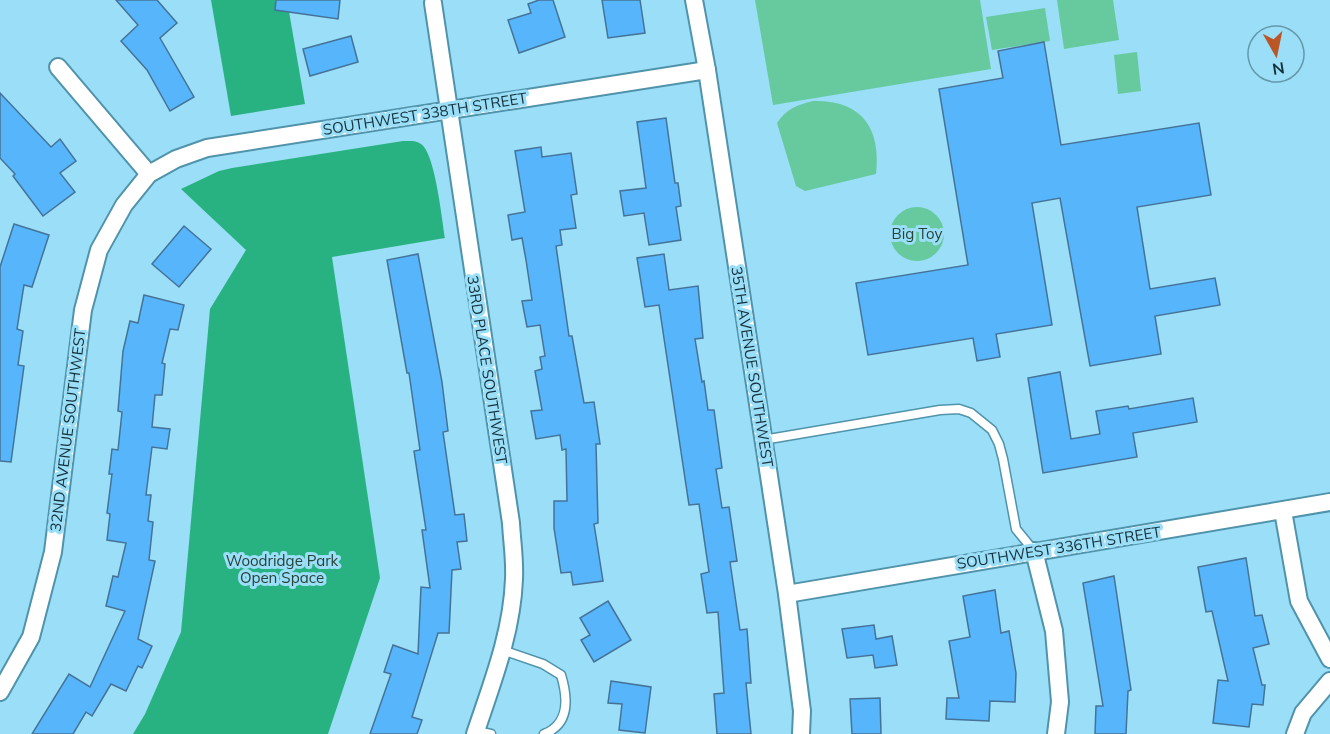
<svg xmlns="http://www.w3.org/2000/svg" width="1330" height="734" font-family="Mulish,sans-serif">
<rect width="100%" height="100%" fill="#9adef7"/>
<g fill="#67ca9f">
<polygon points="755,0 980,0 991,69 773,105"/>
<polygon points="1057,0 1113,0 1119,40 1064,49"/>
<polygon points="1045,8 1050,41 992,50 986,17"/>
<polygon points="1137,52 1141,91 1118,94 1114,55"/>
<path d="M 813,101 C 862,100 881,128 876,174 L 805,191 L 796,186 L 777,123 C 786,109 797,105 813,101 Z"/>
<circle cx="917" cy="234" r="27"/>
</g>
<g fill="#29b281">
<polygon points="211,0 287,0 305,104 231,116"/>
<path d="M 403,141 C 409,141 416,140 421,144 C 435,153 442,219 445,238 L 332,257 L 380,578 L 328,734 L 133,734 L 145,714 L 181,632 L 210,309 L 246,250 L 181,189 L 219,171 L 232,168 Z"/>
</g>
<g fill="#56b5fb" stroke="#457398" stroke-width="1.5">
<polygon points="116,0 157,0 177,23 160,38 194,97 170,111 147,70 121,41 138,25"/>
<polygon points="276,0 340,0 338,19 275,10"/>
<polygon points="539,0 553,0 565,37 519,53 508,20 531,13 528,4"/>
<polygon points="602,0 640,0 645,33 608,38"/>
<polygon points="351,36 358,62 310,76 303,49"/>
<polygon points="1044,42 1061,145 1199,123 1211,195 1137,207 1150,289 1215,278 1220,305 1155,316 1161,354 1090,366 1060,198 1032,203 1052,325 996,334 1000,357 977,361 973,338 868,355 856,283 968,265 939,89 1003,78 998,51"/>
<polygon points="0,93 51,147 60,139 76,161 60,173 75,192 43,216 13,176 15,174 0,158"/>
<polygon points="666,118 675,183 678,183 681,206 676,207 681,240 649,245 644,213 624,216 620,191 646,188 637,122"/>
<polygon points="541,147 542,157 571,153 577,194 571,195 576,228 560,230 562,245 556,246 569,336 572,336 584,403 594,402 600,444 596,444 598,523 594,524 603,581 573,585 571,572 561,573 554,528 554,501 567,501 566,449 562,450 560,435 536,439 531,411 542,410 535,371 542,369 540,357 545,356 540,325 527,327 522,301 532,300 526,260 522,238 512,240 508,215 525,212 515,151"/>
<polygon points="14,224 49,235 32,287 24,285 17,329 23,331 18,365 24,366 11,462 0,461 0,267"/>
<polygon points="184,226 211,249 179,287 152,264"/>
<polygon points="418,254 442,382 448,431 443,432 455,515 464,514 467,541 457,542 461,569 452,570 449,633 438,633 412,717 422,720 417,734 370,734 391,674 384,672 393,645 418,654 421,587 430,588 422,530 426,530 414,451 420,450 409,373 407,373 387,260"/>
<polygon points="664,254 669,290 698,286 703,338 695,339 702,382 704,381 708,410 714,410 722,468 716,469 722,508 729,507 737,561 730,562 740,630 747,629 751,683 746,683 751,734 717,734 714,694 724,693 718,612 707,613 701,574 709,572 699,504 689,505 659,305 645,307 637,258"/>
<polygon points="144,295 184,305 178,330 170,329 162,363 165,364 162,395 155,395 152,427 170,429 167,449 152,447 146,495 151,495 148,521 153,522 149,560 155,561 138,639 152,646 142,668 138,666 126,691 111,684 92,716 86,712 73,734 32,734 69,674 90,687 125,611 106,606 113,576 118,577 126,543 107,540 110,514 107,513 112,474 109,474 112,449 118,450 122,412 118,411 123,351 130,321 138,323"/>
<polygon points="1060,372 1071,439 1100,434 1096,411 1128,406 1129,409 1193,398 1197,422 1133,433 1137,457 1043,473 1028,378"/>
<polygon points="1246,558 1255,616 1262,615 1269,644 1253,648 1262,685 1265,685 1263,705 1252,704 1249,727 1213,723 1218,680 1228,681 1212,611 1206,612 1198,567"/>
<polygon points="1114,576 1131,690 1128,691 1126,734 1095,734 1096,706 1103,706 1083,583"/>
<polygon points="995,590 1001,633 1009,631 1016,673 1015,702 990,701 989,721 946,719 947,698 959,698 949,641 970,637 963,596"/>
<polygon points="608,601 631,640 594,662 581,640 590,635 580,618"/>
<polygon points="874,625 876,639 892,636 897,665 875,668 873,655 847,658 842,629"/>
<polygon points="611,681 651,687 645,733 619,730 622,704 608,703"/>
<polygon points="880,698 881,734 852,734 850,699"/>
</g>
<g fill="none" stroke-linecap="round" stroke-linejoin="round">
<g stroke="#5093aa" stroke-width="11">
<g id="service">
<polyline points="763,440 940,410 959,409 971,413 992,430 999,444 1003,459 1016,529 1034,551"/>
<path d="M 502,650 L 543,664 L 561,675 C 568,698 570,724 544,734"/>
<polyline points="476,731 491,734"/>
</g>
</g>
<g stroke="#5093aa" stroke-width="20">
<g id="minor">
<polyline points="694,0 707,70 787,594 802,711 801,734"/>
<path d="M 433,3 L 511,523 C 512,542 515,560 514,579 C 512,633 492,683 475,734"/>
<polyline points="58,67 149,174"/>
<polyline points="1283,511 1299,601 1330,659"/>
<polyline points="1034,551 1054,631 1060,702 1056,734"/>
<polyline points="787,594 1330,502"/>
<polyline points="0,692 31,637 53,552 83,310 99,250 124,205 149,174 176,159 207,148 707,70"/>
<polyline points="1295,734 1303,713 1330,681"/>
</g>
</g>
<use href="#service" stroke="#fff" stroke-width="8"/>
<use href="#minor" stroke="#fff" stroke-width="16"/>
</g>
<g text-anchor="middle" stroke-width="6" stroke-linejoin="round" paint-order="stroke">
<g font-size="15" fill="#132f39" stroke="#9adef7">
<text transform="translate(425 114) rotate(-9)" y="5">SOUTHWEST 338TH STREET</text>
<text transform="translate(752 367) rotate(81)" y="5">35TH AVENUE SOUTHWEST</text>
<text transform="translate(487 370) rotate(81)" y="5">33RD PLACE SOUTHWEST</text>
<text transform="translate(68 430) rotate(-83)" y="5">32ND AVENUE SOUTHWEST</text>
<text transform="translate(1059 548) rotate(-9)" y="5">SOUTHWEST 336TH STREET</text>
</g>
<g font-size="15" fill="#274236" stroke="#9adef7">
<text x="917" y="239">Big Toy</text>
<text x="282" y="566">Woodridge Park<tspan x="282" dy="17">Open Space</tspan></text>
</g>
</g>
<g transform="translate(1276 54) rotate(171)"><circle r="28" fill="#9adef7" stroke="#6498ab" stroke-width="1.5"/>
<path d="M0-4.5L10 22L0 15L-10 22Z" fill="#bb5626"/>
<text y="-9" font-size="16" font-weight="bold" text-anchor="middle" fill="#132f39">N</text>
</g>
</svg>
